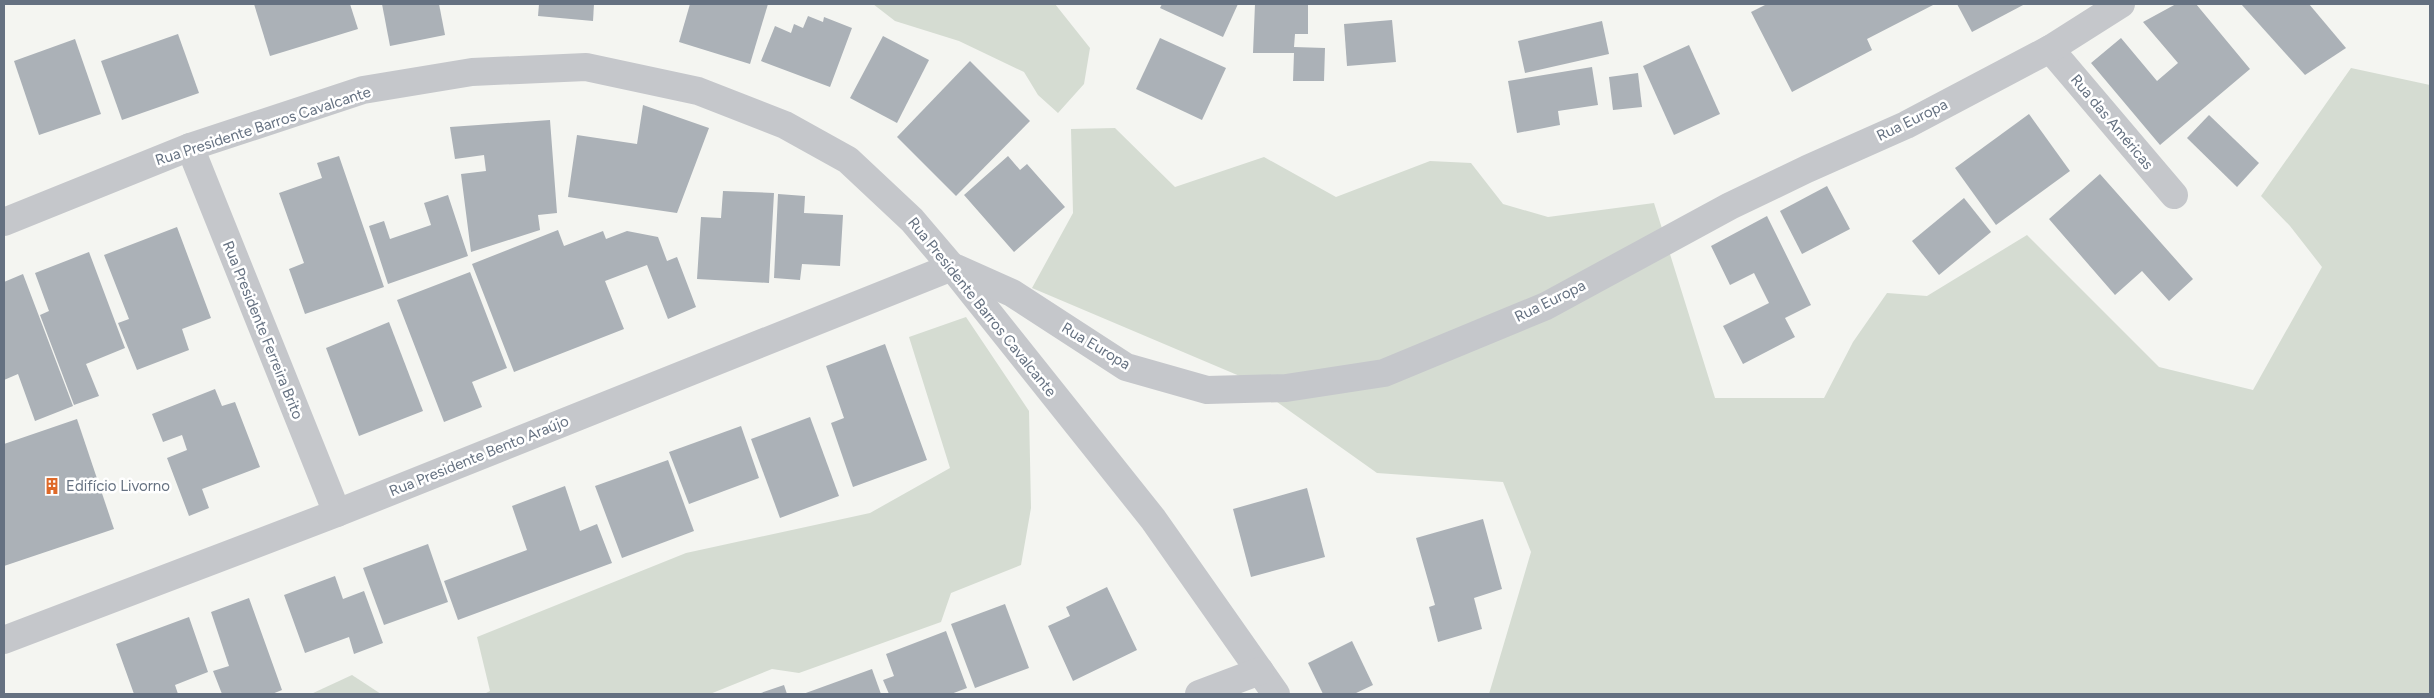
<svg xmlns="http://www.w3.org/2000/svg" width="2434" height="698" font-family="Figtree,sans-serif">
<rect width="100%" height="100%" fill="#f4f5f1"/>
<g fill="#d5dcd2">
<polygon points="873,4 1055,4 1090,48 1084,84 1058,113 1038,95 1024,72 959,41 895,21"/>
<polygon points="2351,68 2430,85 2430,694 1489,694 1531,552 1503,482 1377,473 1242,377 1032,288 1073,213 1071,129 1115,128 1175,187 1264,157 1336,197 1430,161 1471,163 1503,204 1548,217 1654,203 1715,398 1824,398 1853,342 1887,293 1927,296 2027,235 2159,367 2253,390 2322,267 2290,226 2261,196"/>
<polygon points="966,317 1029,411 1031,508 1021,565 951,593 941,622 799,673 772,669 710,694 484,694 490,691 477,637 686,553 870,513 950,468 909,337"/>
<polygon points="352,675 381,694 311,694"/>
</g>
<g fill="#abb1b7">
<polygon points="254,4 350,4 358,29 270,56"/>
<polygon points="382,4 439,4 445,35 390,46"/>
<polygon points="539,4 594,4 593,21 538,16"/>
<polygon points="690,4 768,4 750,64 679,42"/>
<polygon points="1162,4 1238,4 1223,37 1160,8"/>
<polygon points="1255,4 1308,4 1308,34 1295,34 1294,47 1325,48 1324,81 1293,81 1294,53 1253,53"/>
<polygon points="1767,4 1935,4 1867,39 1872,50 1792,92 1751,12"/>
<polygon points="1957,4 2025,4 1972,32"/>
<polygon points="2176,4 2196,4 2250,69 2160,145 2091,63 2121,38 2157,81 2178,63 2143,22"/>
<polygon points="2241,4 2309,4 2346,48 2305,75"/>
<polygon points="808,16 823,22 824,17 852,28 830,87 761,61 775,26 791,33 794,24 803,28"/>
<polygon points="1392,20 1396,62 1347,66 1344,24"/>
<polygon points="1602,21 1609,54 1525,73 1518,41"/>
<polygon points="178,34 199,93 122,120 101,61"/>
<polygon points="883,36 929,60 897,123 850,98"/>
<polygon points="1160,38 1226,68 1202,120 1136,89"/>
<polygon points="75,39 101,114 39,135 14,61"/>
<polygon points="1689,45 1720,114 1674,135 1643,66"/>
<polygon points="970,61 1030,121 956,196 897,137"/>
<polygon points="1592,67 1598,105 1558,111 1560,125 1517,133 1508,81"/>
<polygon points="1638,73 1642,107 1613,110 1609,77"/>
<polygon points="643,105 709,128 677,213 568,197 577,135 637,144"/>
<polygon points="2029,114 2070,171 1996,225 1955,168"/>
<polygon points="2209,115 2259,163 2237,187 2187,138"/>
<polygon points="550,120 557,213 538,215 540,230 471,252 461,174 486,171 484,155 455,159 450,127"/>
<polygon points="339,156 384,287 305,314 289,269 304,263 279,193 322,178 317,163"/>
<polygon points="1008,156 1020,170 1027,164 1065,207 1014,252 964,195"/>
<polygon points="2100,174 2193,279 2169,301 2142,271 2115,295 2049,219"/>
<polygon points="1827,186 1850,229 1802,254 1780,211"/>
<polygon points="723,191 774,193 769,283 697,279 701,217 721,218"/>
<polygon points="778,194 805,196 804,213 843,215 840,266 802,264 800,280 774,278"/>
<polygon points="448,195 468,256 388,284 369,226 384,221 390,239 431,225 424,203"/>
<polygon points="1964,198 1991,232 1939,275 1912,241"/>
<polygon points="1767,216 1811,305 1785,318 1795,337 1743,364 1723,326 1769,303 1754,273 1730,285 1711,246"/>
<polygon points="177,227 211,318 182,329 189,350 137,370 118,323 129,319 104,255"/>
<polygon points="558,230 564,246 603,231 606,239 627,231 658,237 667,261 677,257 696,307 668,319 647,265 605,281 624,329 514,372 472,264"/>
<polygon points="89,252 125,348 86,364 99,396 74,405 40,315 49,311 35,273"/>
<polygon points="470,272 507,368 472,382 482,407 444,422 397,300"/>
<polygon points="23,274 73,406 35,421 18,374 4,380 4,282"/>
<polygon points="389,322 423,411 359,436 326,348"/>
<polygon points="885,344 927,460 853,487 831,423 844,418 826,366"/>
<polygon points="215,389 222,406 235,402 260,467 202,489 209,508 189,516 167,458 187,450 182,435 163,442 152,414"/>
<polygon points="810,417 839,496 780,518 751,439"/>
<polygon points="77,419 114,529 4,566 4,444"/>
<polygon points="741,426 759,478 689,504 669,452"/>
<polygon points="668,460 694,531 622,558 595,486"/>
<polygon points="565,486 580,531 597,524 612,563 458,620 444,581 527,550 512,506"/>
<polygon points="1307,488 1325,557 1251,577 1233,509"/>
<polygon points="1483,519 1502,589 1474,598 1482,629 1438,642 1429,607 1435,605 1416,538"/>
<polygon points="428,544 448,602 384,625 363,568"/>
<polygon points="335,576 343,599 364,591 383,643 354,654 349,637 305,653 284,595"/>
<polygon points="1107,587 1137,650 1073,681 1048,626 1070,616 1066,607"/>
<polygon points="249,598 282,690 272,694 222,694 213,671 229,666 211,612"/>
<polygon points="1005,604 1029,668 975,688 951,624"/>
<polygon points="189,617 208,672 175,685 178,694 134,694 116,644"/>
<polygon points="946,631 967,688 951,694 889,694 883,680 894,676 886,654"/>
<polygon points="1352,641 1373,685 1354,694 1323,694 1308,663"/>
<polygon points="872,669 881,694 803,694"/>
<polygon points="784,685 787,694 758,694"/>
</g>
<g fill="none" stroke-linecap="round" stroke-linejoin="round">
<g stroke="#c5c7cb" stroke-width="28">
<polyline points="2050,49 2174,195"/>
<polyline points="190,147 337,513"/>
<polyline points="4,222 190,147 363,90 472,72 586,67 698,91 785,125 848,160 912,220 952,267 1153,519 1276,694"/>
<polyline points="956,268 1012,293 1126,367 1207,390 1286,388 1384,373 1546,306 1730,206 1807,169 1906,125 2050,49 2121,4"/>
<polyline points="4,640 337,513 952,267"/>
<polyline points="1199,694 1260,671"/>
</g>
</g>
<defs>
<g id="building-bare" transform="scale(1.35)"><path d="M-4-6H4V6H1V3H-1V6H-4ZM-2.5-4.3h1.7v1.8h-1.7ZM.8-4.3h1.7v1.8H.8ZM-2.5-1h1.7V.8h-1.7ZM.8-1h1.7V.8H.8Z" fill="#de6928" stroke="#fff" stroke-width="2.5" paint-order="stroke"/></g>
</defs>
<g fill-rule="evenodd">
<use href="#building-bare" x="52" y="486"/>
</g>
<g text-anchor="middle" stroke-width="5" stroke-linejoin="round" paint-order="stroke">
<g font-size="15" fill="#657181" stroke="#fff">
<text transform="translate(1912 120) rotate(-26)" y="5">Rua Europa</text>
<text transform="translate(2112 122) rotate(50)" y="5">Rua das Américas</text>
<text transform="translate(263 126) rotate(-18)" y="5">Rua Presidente Barros Cavalcante</text>
<text transform="translate(1550 301) rotate(-26)" y="5">Rua Europa</text>
<text transform="translate(982 307) rotate(51)" y="5">Rua Presidente Barros Cavalcante</text>
<text transform="translate(263 330) rotate(68)" y="5">Rua Presidente Ferreira Brito</text>
<text transform="translate(1096 346) rotate(31)" y="5">Rua Europa</text>
<text transform="translate(479 456) rotate(-22)" y="5">Rua Presidente Bento Araújo</text>
</g>
<g font-size="15" fill="#657181" stroke="#fff" text-anchor="start">
<text x="66" y="491">Edifício Livorno</text>
</g>
</g>
<rect width="2434" height="698" fill="none" stroke="#657181" stroke-width="10"/>
</svg>
